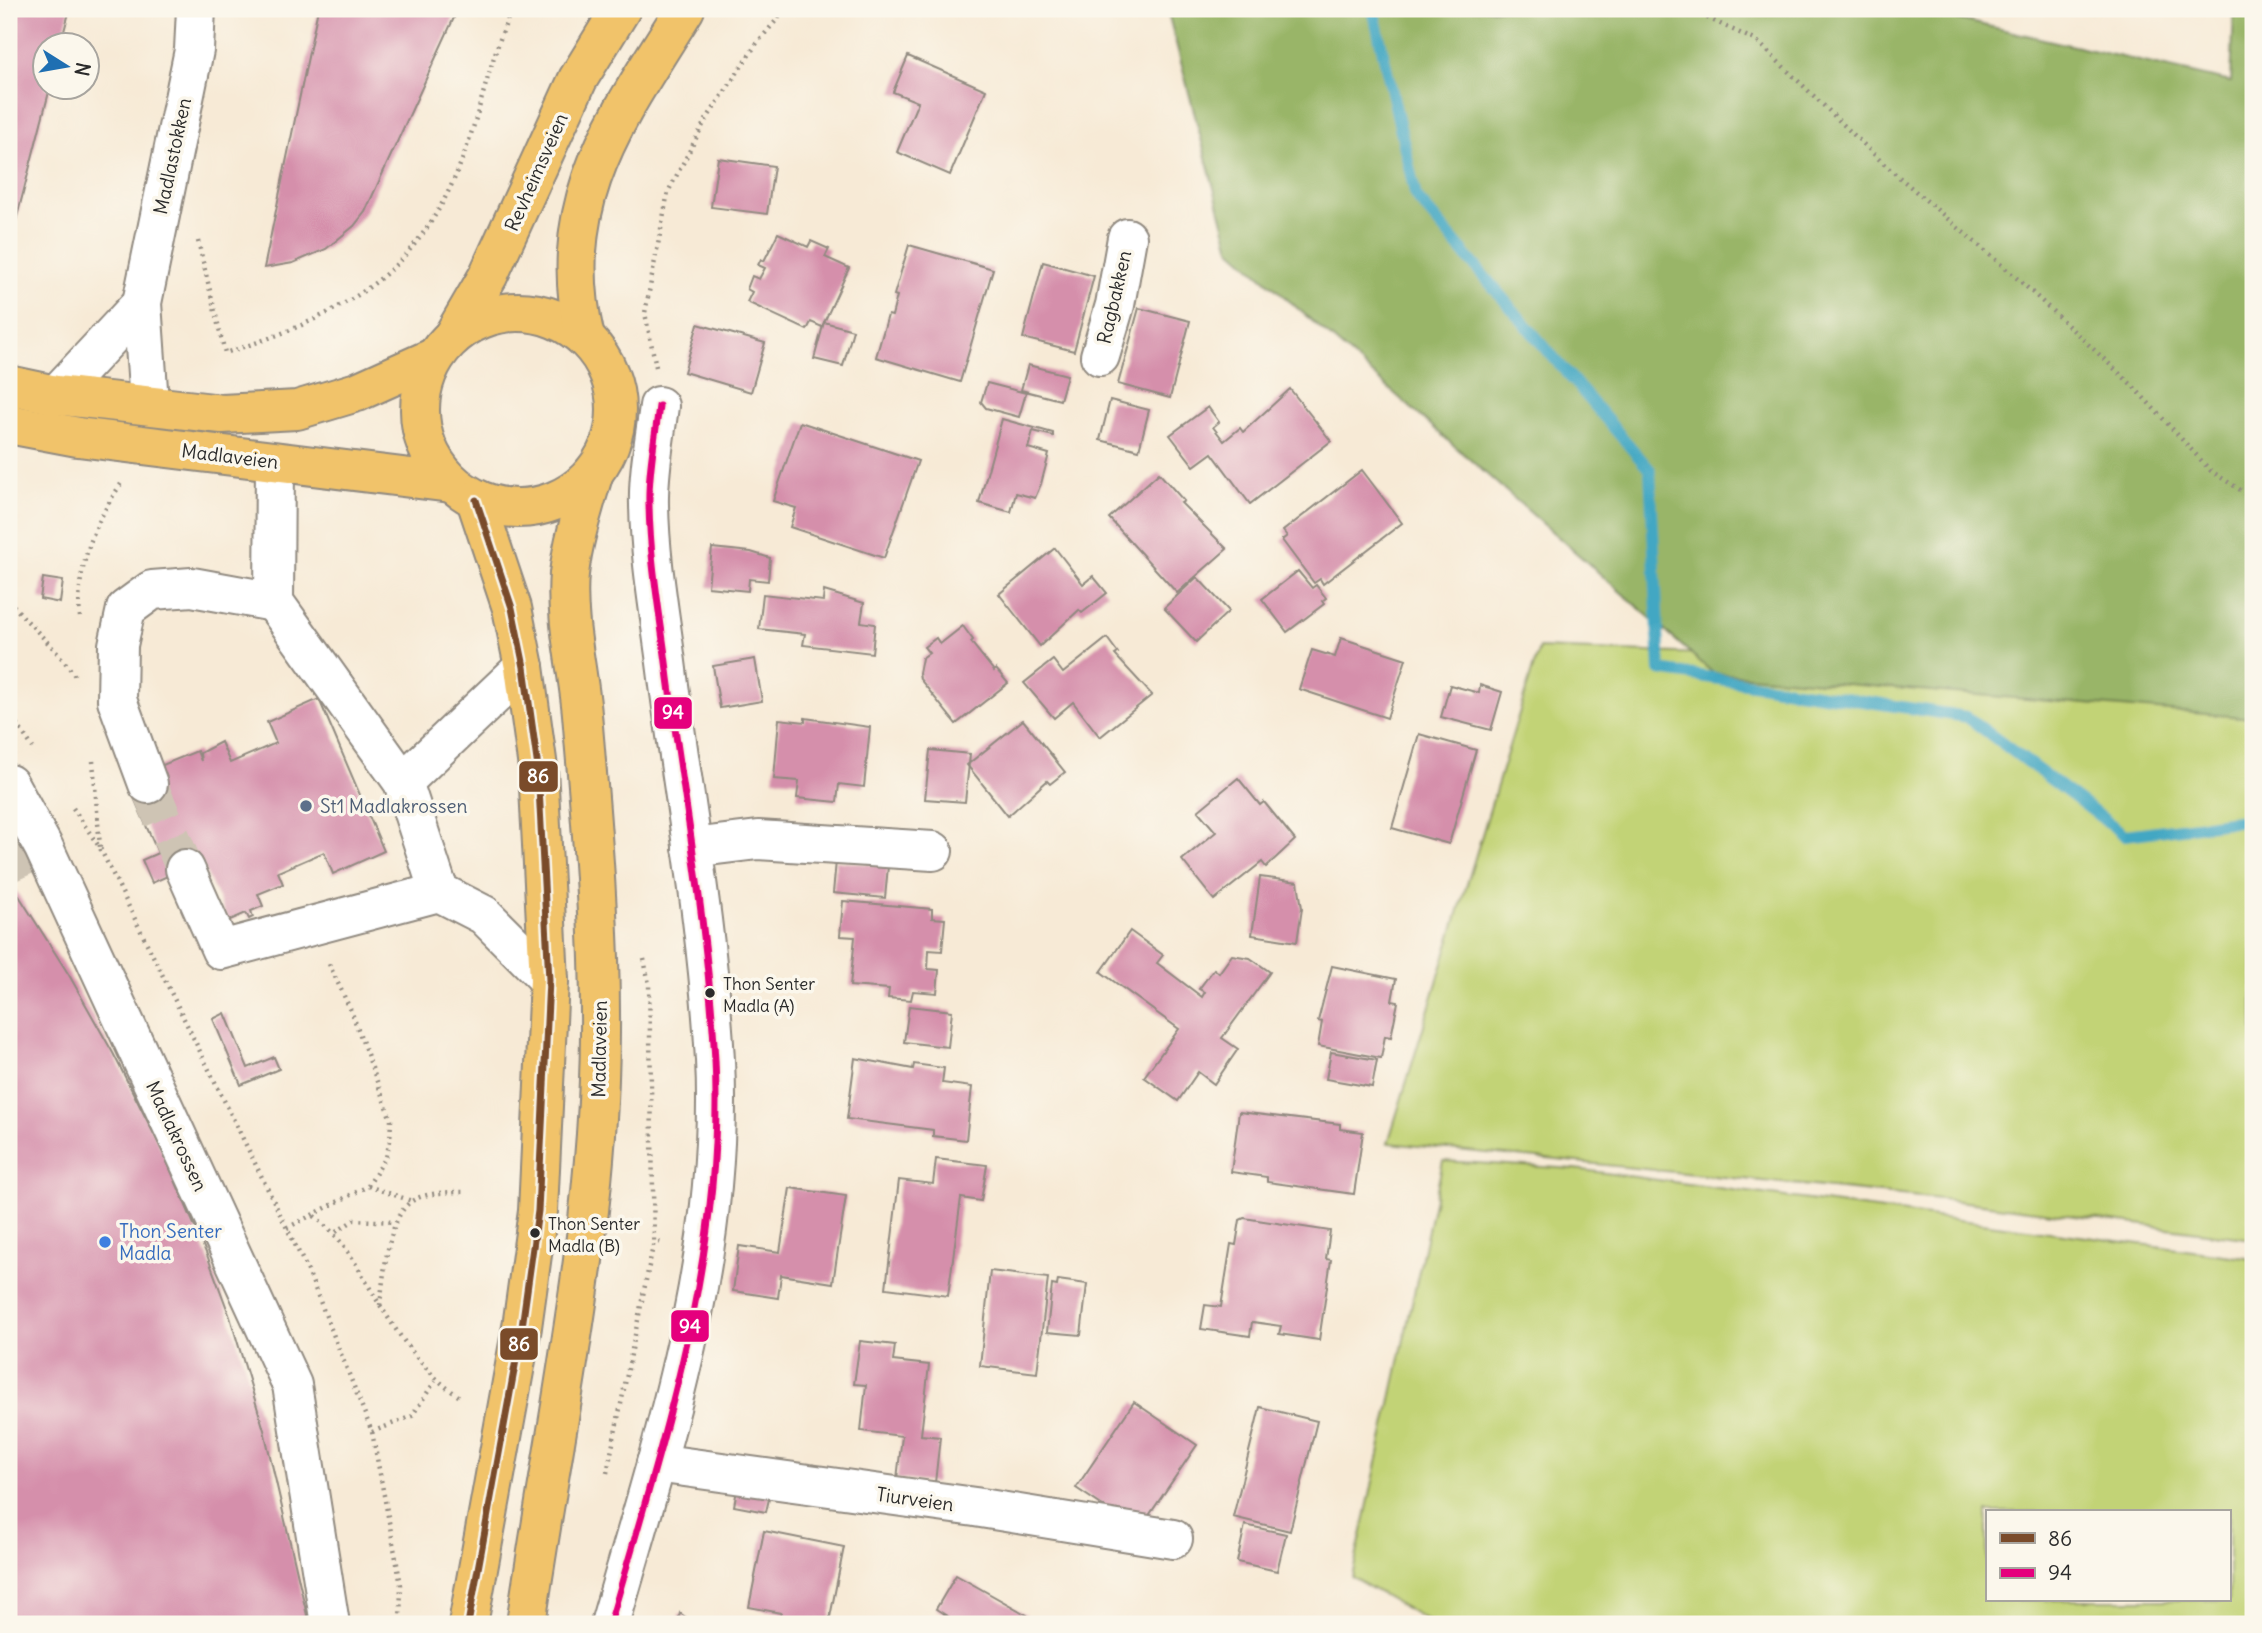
<svg xmlns="http://www.w3.org/2000/svg" width="2262" height="1633" font-family="Delius,sans-serif">
<rect width="100%" height="100%" fill="#fbf7ec"/>
<filter id="ink" filterUnits="userSpaceOnUse"><feTurbulence type="fractalNoise" baseFrequency=".0143" numOctaves="2"/><feDisplacementMap in="SourceGraphic" scale="14" xChannelSelector="R" yChannelSelector="G"/><feConvolveMatrix kernelMatrix="1 2 1 2 8 2 1 2 1" color-interpolation-filters="sRGB"/></filter>
<filter id="wash" filterUnits="userSpaceOnUse"><feTurbulence type="fractalNoise" baseFrequency=".00686" numOctaves="4" result="noise"/><feDisplacementMap in="SourceGraphic" scale="28" xChannelSelector="R" yChannelSelector="G"/><feGaussianBlur stdDeviation="1.57" result="paint"/><feColorMatrix in="noise" values="0 0 0 0 0 0 0 0 0 0 0 0 0 0 0 0 0 1.4 0 .05"/><feComposite in="paint" operator="in"/></filter>
<g filter="url(#wash)">
<rect width="100%" height="100%" fill="#f7ead6"/>
<g fill="#c2d376" stroke="#767f50" stroke-width="2" fill-rule="evenodd">
<polygon points="1539,648 2253,674 2253,1239 1950,1200 1388,1143"/>
<path d="M 1443,1161 L 1575,1169 L 2253,1259 L 2253,1624 L 1434,1624 L 1352,1577 ZM 1987,1512 L 2229,1512 L 2229,1600 L 1987,1600 Z"/>
</g>
<polygon fill="#99b567" stroke="#627049" stroke-width="2" points="1167,9 1913,9 2231,82 2234,9 2253,9 2253,718 1713,673 1230,249"/>
<g fill="none" stroke-linecap="round" stroke-linejoin="round">
<polyline stroke="#43a7c3" stroke-width="12" points="1373,9 1416,197 1650,470 1660,670 1967,717 2125,835 2253,819"/>
</g>
<g id="blocks">
<g fill="#d58fab">
<polygon points="9,9 70,9 60,46 46,46 46,88 50,88 10,244"/>
<polygon points="318,9 458,9 365,212 354,226 326,249 293,263 264,268"/>
<polygon points="908,56 986,90 950,175 897,152 918,102 893,92"/>
<polygon points="718,158 774,166 767,214 711,207"/>
<polygon points="778,233 808,247 811,241 829,249 825,257 849,268 822,327 811,322 807,330 747,302 752,292 747,289 752,276 759,279 765,268 758,265 761,259 764,261"/>
<polygon points="909,245 993,269 960,382 876,357 888,315 892,316 897,296 894,295"/>
<polygon points="1043,262 1094,276 1074,351 1023,338"/>
<polygon points="1139,308 1190,321 1170,398 1118,384"/>
<polygon points="824,322 853,330 843,366 814,359"/>
<polygon points="698,324 765,343 751,392 684,372"/>
<polygon points="1028,365 1067,375 1060,400 1021,390"/>
<polygon points="987,383 1026,393 1019,417 986,408 981,402"/>
<polygon points="1290,389 1331,441 1250,504 1212,453 1194,466 1170,435 1208,407 1219,422 1213,427 1224,441 1240,428 1243,432"/>
<polygon points="1110,400 1149,410 1139,450 1100,440"/>
<polygon points="1002,419 1053,433 1053,436 1033,431 1028,448 1049,454 1041,484 1035,498 1016,493 1011,512 979,503"/>
<polygon points="800,422 918,461 884,558 790,527 796,508 773,501"/>
<polygon points="1362,470 1402,523 1323,584 1320,579 1314,583 1282,540 1287,536 1283,531"/>
<polygon points="1159,473 1184,501 1181,503 1227,549 1177,593 1109,518"/>
<polygon points="712,548 751,552 770,558 768,581 749,579 748,591 708,587"/>
<polygon points="1055,548 1083,584 1093,576 1107,593 1082,613 1079,610 1040,646 999,594"/>
<polygon points="1298,571 1312,588 1316,585 1326,598 1322,601 1324,604 1287,632 1262,599"/>
<polygon points="1197,577 1229,611 1196,642 1164,608"/>
<polygon points="43,578 63,581 60,603 40,599"/>
<polygon points="824,591 864,603 861,622 875,624 872,653 803,645 805,634 759,629 763,594 823,601"/>
<polygon points="963,626 973,640 971,642 994,671 996,669 1008,683 956,724 920,679 919,673 922,658 929,653 924,647 936,638 940,644"/>
<polygon points="1107,638 1118,653 1115,655 1152,695 1100,737 1073,702 1054,718 1024,683 1053,660 1063,673"/>
<polygon points="1341,638 1406,659 1387,718 1299,689 1312,650 1335,657"/>
<polygon points="755,659 762,701 720,708 713,666"/>
<polygon points="1450,685 1479,693 1480,685 1502,692 1491,730 1441,717"/>
<polygon points="319,699 384,851 333,874 324,852 278,872 283,884 258,894 263,906 251,911 253,917 249,919 246,913 228,921 201,861 152,883 142,860 158,853 131,791 160,766 197,751 201,761 200,753 221,742 230,763 276,743 267,722"/>
<polygon points="805,718 870,727 864,787 839,784 837,802 797,798 799,781 774,779 779,719 805,722"/>
<polygon points="1023,720 1065,772 1050,784 1047,781 1008,816 967,765"/>
<polygon points="1419,734 1476,750 1449,844 1392,828"/>
<polygon points="930,750 970,754 965,802 925,799"/>
<polygon points="1238,778 1260,805 1264,802 1295,840 1266,867 1262,862 1214,900 1182,860 1216,832 1198,811"/>
<polygon points="836,861 888,866 885,898 833,893"/>
<polygon points="1260,877 1298,882 1302,908 1297,942 1252,935"/>
<polygon points="9,880 69,975 113,1053 163,1152 207,1255 230,1317 264,1430 309,1624 9,1624"/>
<polygon points="843,901 932,909 932,918 945,919 942,951 929,950 928,969 939,970 937,993 913,991 911,1000 888,998 889,989 850,986 855,937 840,936"/>
<polygon points="1130,931 1163,955 1157,963 1202,997 1205,992 1199,989 1214,969 1219,973 1232,955 1250,958 1270,972 1222,1038 1238,1049 1214,1084 1198,1072 1178,1101 1144,1077 1179,1029 1101,972"/>
<polygon points="1332,966 1396,979 1392,1001 1398,1002 1391,1037 1385,1036 1381,1058 1318,1046 1322,1022 1318,1021"/>
<polygon points="909,1006 952,1011 948,1047 904,1042"/>
<polygon points="225,1013 248,1068 274,1057 279,1069 241,1085 213,1019"/>
<polygon points="1331,1052 1377,1060 1372,1087 1326,1079"/>
<polygon points="855,1058 913,1069 914,1064 944,1068 942,1083 972,1087 966,1140 933,1136 933,1130 847,1119"/>
<polygon points="1239,1112 1340,1124 1340,1129 1363,1132 1354,1194 1267,1182 1267,1177 1231,1172"/>
<polygon points="936,1159 987,1165 981,1201 961,1198 948,1296 886,1288 899,1180 933,1184"/>
<polygon points="790,1188 846,1196 833,1283 781,1275 778,1298 733,1291 739,1246 780,1252"/>
<polygon points="1244,1218 1330,1231 1326,1259 1331,1260 1319,1340 1279,1334 1281,1326 1252,1322 1250,1336 1201,1329 1205,1305 1221,1307 1231,1244 1236,1245 1240,1220"/>
<polygon points="990,1271 1048,1278 1037,1373 980,1366"/>
<polygon points="1058,1280 1087,1284 1081,1335 1047,1332 1052,1285 1057,1286"/>
<polygon points="860,1341 895,1345 893,1361 929,1365 921,1435 940,1437 935,1483 897,1479 902,1436 861,1431 866,1385 854,1384"/>
<polygon points="1134,1402 1197,1445 1139,1530 1076,1488"/>
<polygon points="1260,1407 1317,1421 1290,1531 1233,1517"/>
<polygon points="738,1484 771,1490 766,1512 734,1506"/>
<polygon points="1245,1525 1286,1534 1277,1571 1237,1562"/>
<polygon points="764,1531 844,1547 829,1622 817,1620 816,1624 778,1624 781,1613 749,1607"/>
<polygon points="956,1575 1027,1615 1021,1624 960,1624 936,1609"/>
<polygon points="680,1613 694,1624 677,1624"/>
</g>
</g>
</g>
<g filter="url(#ink)">
<use href="#blocks" fill-opacity="0" stroke="#918a80" stroke-width="2"/>
<g fill="none" stroke-linecap="round" stroke-linejoin="round">
<g stroke="#cec4b4" stroke-width="38" stroke-dasharray="38 19" stroke-linecap="butt">
<polyline points="148,784 185,869"/>
<polyline points="9,863 44,848"/>
</g>
<g stroke="#918a80" stroke-width="42">
<g id="minor">
<polyline points="1100,356 1115,305 1127,238"/>
<polyline points="56,395 142,303"/>
<polyline points="149,403 142,303 194,50 196,9"/>
<polyline points="403,782 524,667"/>
<polyline points="9,784 44,848 292,1385 330,1624"/>
<polyline points="148,784 117,700 118,645 126,609 152,590 192,587 274,602"/>
<polyline points="692,848 758,840 933,851"/>
<polyline points="185,869 221,950 439,892 403,782 274,602 275,462"/>
<polyline points="439,892 484,915 549,980"/>
<polyline points="656,1463 975,1507 1173,1539"/>
<path d="M 610,1624 C 663,1439 725,1254 715,1060 C 708,931 685,805 668,678 C 661,620 650,563 649,505 C 648,473 655,438 659,406"/>
</g>
</g>
<g stroke="#918a80" stroke-width="42">
<g id="major">
<circle cx="518" cy="410" r="98"/>
<polyline points="453,336 488,276 578,79 621,9"/>
<path d="M 585,338 C 553,200 617,119 685,9"/>
<polyline points="9,385 56,395 222,414 297,410 357,392 435,357"/>
<polyline points="9,424 78,437 451,483"/>
<polyline points="468,1624 522,1327 538,1211 549,980 538,768 524,667 512,608 476,500"/>
<path d="M 526,1624 C 554,1428 599,1233 600,1034 C 601,927 591,821 582,714 C 578,669 565,620 569,574 C 573,539 584,506 594,472"/>
</g>
</g>
<g stroke="#918a80" stroke-width="4.5" stroke-dasharray="2 5" stroke-linecap="butt">
<polyline points="1688,9 1757,41 1885,165 2019,280 2132,385 2211,471 2253,498"/>
<path d="M 198,241 L 225,353 C 338,317 417,278 462,160 C 481,110 490,58 512,9"/>
<polyline points="656,367 645,313 668,192 704,123 757,43 786,9"/>
<path d="M 9,600 C 30,627 56,647 75,676"/>
<path d="M 80,617 C 75,570 95,521 121,484"/>
<polyline points="9,712 33,748"/>
<polyline points="93,761 100,847"/>
<polyline points="73,808 100,848 308,1271 372,1432 401,1585 400,1624"/>
<polyline points="644,959 649,984 654,1241 663,1243"/>
<polyline points="368,1186 412,1201"/>
<path d="M 314,1216 C 348,1242 358,1270 380,1305 C 402,1340 426,1375 460,1397"/>
<polyline points="287,1228 368,1186 386,1157 390,1141 391,1120 352,1013 329,964"/>
<polyline points="336,1232 354,1220 395,1222"/>
<path d="M 380,1305 C 384,1277 387,1217 412,1201 C 426,1192 450,1192 466,1192"/>
<polyline points="372,1432 412,1416 435,1381"/>
<polyline points="607,1473 654,1241"/>
</g>
<use href="#minor" stroke="#fff" stroke-width="38"/>
<use href="#major" stroke="#f1c36a" stroke-width="38"/>
<g stroke="#fbf7ec" stroke-width="12">
<polyline id="bus-1" points="468,1624 522,1327 538,1211 549,980 538,768 524,667 512,608 476,500"/>
</g>
<g stroke="#fbf7ec" stroke-width="12">
<path id="bus-2" d="M 610,1624 C 663,1439 725,1254 715,1060 C 708,931 685,805 668,678 C 661,620 650,563 649,505 C 648,473 655,438 659,406"/>
</g>
<use href="#bus-1" stroke="#7a4b2a" stroke-width="7"/>
<use href="#bus-2" stroke="#e5007d" stroke-width="7"/>
</g>
</g>
<circle fill="#5c6f8a" stroke="#fbf7ec" stroke-width="2.5" cx="306" cy="806" r="7"/>
<g fill="#2b2b2b" stroke="#fbf7ec" stroke-width="2.5">
<circle cx="710" cy="993" r="6"/>
<circle cx="535" cy="1233" r="6"/>
</g>
<circle fill="#3f7fe0" stroke="#fbf7ec" stroke-width="2.5" cx="105" cy="1242" r="7"/>
<g text-anchor="middle" stroke-width="7" stroke-linejoin="round" paint-order="stroke">
<g font-size="17" fill="#2b2b2b" stroke="#fbf7ec" text-anchor="start">
<text x="723" y="990">Thon Senter<tspan x="723" dy="22">Madla (A)</tspan></text>
<text x="548" y="1230">Thon Senter<tspan x="548" dy="22">Madla (B)</tspan></text>
</g>
<g font-size="19" fill="#2b2b2b" stroke="#fbf7ec">
<text transform="translate(172 156) rotate(-78)" y="7">Madlastokken</text>
<text transform="translate(536 172) rotate(-66)" y="7">Revheimsveien</text>
<text transform="translate(1114 297) rotate(-77)" y="7">Ragbakken</text>
<text transform="translate(230 456) rotate(7)" y="7">Madlaveien</text>
<text transform="translate(599 1049) rotate(-89)" y="7">Madlaveien</text>
<text transform="translate(177 1136) rotate(65)" y="7">Madlakrossen</text>
<text transform="translate(915 1499) rotate(8)" y="7">Tiurveien</text>
</g>
<g font-size="19" fill="#4e5e75" stroke="#fbf7ec" text-anchor="start">
<text x="320" y="813">St1 Madlakrossen</text>
</g>
<g font-size="19" fill="#366cbe" stroke="#fbf7ec" text-anchor="start">
<text x="119" y="1238">Thon Senter<tspan x="119" dy="22">Madla</tspan></text>
</g>
</g>
<g stroke="#fbf7ec" stroke-width="2.5">
<rect x="653" y="696" width="40" height="34" rx="7" fill="#e5007d"/>
<rect x="518" y="760" width="41" height="33" rx="7" fill="#7a4b2a"/>
<rect x="670" y="1309" width="40" height="34" rx="7" fill="#e5007d"/>
<rect x="499" y="1327" width="40" height="34" rx="7" fill="#7a4b2a"/>
</g>
<g font-size="19" text-anchor="middle" font-weight="bold" fill="#fff">
<text x="673" y="719">94</text>
<text x="538" y="783">86</text>
<text x="690" y="1333">94</text>
<text x="519" y="1351">86</text>
</g>
<rect width="2262" height="1633" fill="none" stroke="#fbf7ec" stroke-width="35"/>
<rect x="1986" y="1510" width="245" height="91" fill="#fbf7ec" stroke="#a8a59f" stroke-width="2"/>
<rect x="2000" y="1533" width="35" height="10" fill="#7a4b2a" stroke="#a8a59f" stroke-width="2"/>
<text x="2048" y="1546" font-size="21" fill="#2b2b2b">86</text>
<rect x="2000" y="1568" width="35" height="10" fill="#e5007d" stroke="#a8a59f" stroke-width="2"/>
<text x="2048" y="1580" font-size="21" fill="#2b2b2b">94</text>
<g transform="translate(66 66) rotate(101)"><circle r="33" fill="#fbf7ec" stroke="#a8a59f" stroke-width="2"/>
<path d="M0-5L12 26L0 18L-12 26Z" fill="#1f6fb2"/>
<text y="-10" font-size="19" font-weight="bold" text-anchor="middle" fill="#2b2b2b">N</text>
</g>
</svg>
